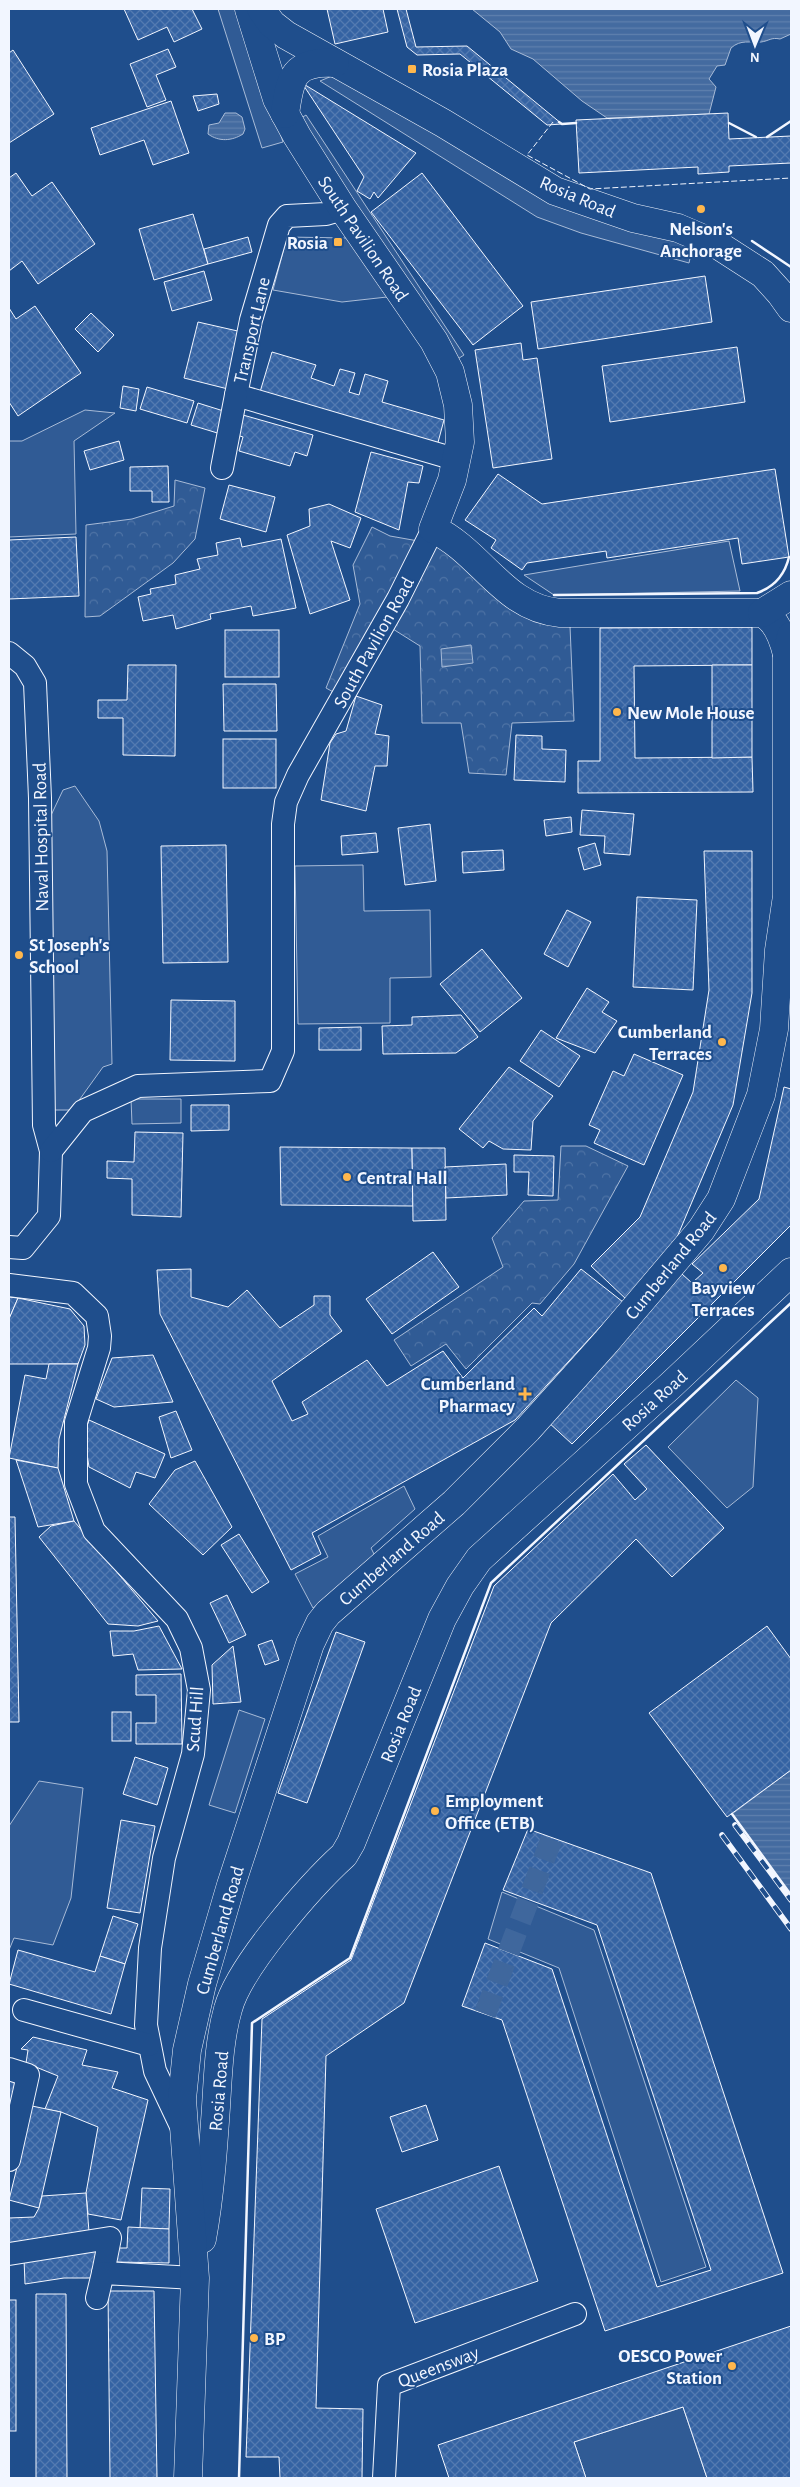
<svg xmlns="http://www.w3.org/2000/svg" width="800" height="2487" font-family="'Alegreya Sans',sans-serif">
<defs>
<pattern id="forest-crowns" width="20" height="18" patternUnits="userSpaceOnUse" patternTransform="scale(1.25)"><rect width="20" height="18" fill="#305b95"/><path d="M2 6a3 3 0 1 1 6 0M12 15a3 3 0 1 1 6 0" fill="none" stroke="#4e73a5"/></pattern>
<pattern id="water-rules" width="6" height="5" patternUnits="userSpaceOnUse" patternTransform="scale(1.25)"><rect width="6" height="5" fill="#446ba0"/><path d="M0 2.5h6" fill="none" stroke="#5f81ae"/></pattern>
<pattern id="building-cross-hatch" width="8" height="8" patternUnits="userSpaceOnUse" patternTransform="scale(1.25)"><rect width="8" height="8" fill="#3563a3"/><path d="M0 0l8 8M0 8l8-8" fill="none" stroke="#537ab1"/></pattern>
</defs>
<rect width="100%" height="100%" fill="#1f4e8c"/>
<g fill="url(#forest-crowns)" stroke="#a8bbd7">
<polygon points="175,480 205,488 195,539 173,563 100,616 85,617 86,525 132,519 174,506"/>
<polygon points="372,527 390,536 441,545 504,605 530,619 570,626 574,721 512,723 506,775 469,773 461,723 422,723 420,646 377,619 337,694 326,688 360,604 353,565"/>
<polygon points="561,1146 586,1146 628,1166 574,1264 540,1304 532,1303 466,1369 446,1344 411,1366 394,1340 503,1267 492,1238 524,1201 558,1200"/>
</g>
<g fill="#305b95" stroke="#a8bbd7">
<polygon points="218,9 241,9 283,142 262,148"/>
<polygon points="339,73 693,245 689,263 581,233 537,217 320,81"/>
<polygon points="306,115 464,355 456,360 298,120"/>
<polygon points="287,237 347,238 387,297 342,302 273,290"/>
<polygon points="85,410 115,413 74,441 76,534 9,537 9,441 22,441"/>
<polygon points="729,541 740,591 554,595 524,575"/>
<polygon points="75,786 99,821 107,851 112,1064 103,1067 72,1110 49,1110 45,828 63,790"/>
<polygon points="363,865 364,911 430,910 431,977 390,978 390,1023 298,1024 295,866"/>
<polygon points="131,1099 181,1099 181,1123 132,1124"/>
<polygon points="736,1380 758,1398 753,1487 727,1508 668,1447"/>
<polygon points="404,1486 415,1509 371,1548 377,1560 313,1608 295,1574 328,1557 318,1536"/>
<polygon points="239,1710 265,1719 235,1813 209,1805"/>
<polygon points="39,1781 83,1788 71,1898 53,1945 14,1938 9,1950 9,1826"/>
<polygon points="502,1892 594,1930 706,2267 661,2282 559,1968 488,1939"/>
<polygon points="683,2407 707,2478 586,2478 574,2442"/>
</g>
<g fill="url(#water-rules)" stroke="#a8bbd7">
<path d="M 472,9 L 791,9 L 791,34 L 780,39 C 771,37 769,41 761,42 C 750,43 741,39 731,48 L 725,65 L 717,66 L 709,79 L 716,87 L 709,114 L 607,118 L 582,101 L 533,59 L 511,49 L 500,32 Z"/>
<path d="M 225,113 L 236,113 L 242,117 L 245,129 L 243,134 C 232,141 219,142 208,134 L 209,125 L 219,123 Z"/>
<polygon points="471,645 473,663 442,667 441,649"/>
<polygon points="791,1770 791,1895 732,1814"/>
</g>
<g fill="url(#building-cross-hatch)" stroke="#f2f6ff">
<polygon points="124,9 192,9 202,29 174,42 167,27 138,40"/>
<polygon points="327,9 383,9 388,32 335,44"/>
<polygon points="397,9 406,9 416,47 467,46 562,124 547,125 460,54 417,55 407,47"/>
<polygon points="168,49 176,67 156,75 166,100 147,107 130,64"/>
<polygon points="13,50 54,114 9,143 9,53"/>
<polygon points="302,83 416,153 378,198 374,192 370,199 357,191 364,177"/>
<polygon points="217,94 219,104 198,111 193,96"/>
<polygon points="171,101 189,153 153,165 144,140 100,155 91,128"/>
<polygon points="728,113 729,139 791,136 791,163 729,166 729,172 698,174 698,167 579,173 576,120"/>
<polygon points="16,173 32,196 52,182 95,244 38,284 22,261 9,271 9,178"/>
<polygon points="422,173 523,306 473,345 371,212"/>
<polygon points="193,214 208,264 154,280 139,229"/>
<polygon points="248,237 252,252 208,264 204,249"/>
<polygon points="204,271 212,300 172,311 164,282"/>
<polygon points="705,276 712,322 538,349 531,302"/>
<polygon points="35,306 81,373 18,416 9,402 9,308 16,319"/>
<polygon points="91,313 114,335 98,352 75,329"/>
<polygon points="198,322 242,332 228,389 184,378"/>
<polygon points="521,343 523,360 537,358 552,459 493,468 475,350"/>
<polygon points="737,347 745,402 610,422 602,366"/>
<polygon points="272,352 316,365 311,378 334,386 340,369 355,373 349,392 359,395 365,374 388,381 382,402 444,420 437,446 260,392"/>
<polygon points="123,386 139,389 136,411 120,408"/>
<polygon points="147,387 194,401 187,423 140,409"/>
<polygon points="198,403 230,413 224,435 191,425"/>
<polygon points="243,415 313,435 307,456 295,452 290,466 239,451 243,437 237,435"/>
<polygon points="119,441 124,460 90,470 84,451"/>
<polygon points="371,452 423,466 419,483 408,482 399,530 355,512"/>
<polygon points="168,466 169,502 152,502 152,491 130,491 130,467"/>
<polygon points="775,469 789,557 742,564 738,538 607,558 606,551 527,563 522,570 491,548 496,540 465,520 498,474 542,504"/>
<polygon points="229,485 275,497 266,532 220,519"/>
<polygon points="329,504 361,518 350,548 331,541 350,600 310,614 287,535 310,526 309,509"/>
<polygon points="76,537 79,596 9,599 9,540"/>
<polygon points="240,538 242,547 281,539 296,608 253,616 251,606 210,614 211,619 176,629 173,615 143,621 138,597 151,594 150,589 176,584 175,575 200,569 197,559 218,555 216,543"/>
<polygon points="752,627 752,665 634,666 635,758 752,757 753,792 578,793 578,761 600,761 600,628"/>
<rect x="225" y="630" width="54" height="47"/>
<polygon points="128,665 176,665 175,756 123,755 123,718 98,718 98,700 127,700"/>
<polygon points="712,665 752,665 752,757 712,758"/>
<polygon points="223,684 276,684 277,731 224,731"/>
<polygon points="356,696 382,705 375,734 389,736 387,766 375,766 366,811 321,800 330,743 336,734 346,731"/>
<polygon points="516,735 542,736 542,749 566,750 565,782 514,780"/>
<rect x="223" y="739" width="53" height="49"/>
<polygon points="582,810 634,814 630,855 604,853 605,836 580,835"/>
<polygon points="571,817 572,832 546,836 544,820"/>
<polygon points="430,824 436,881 405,885 398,828"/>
<polygon points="376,833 378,852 342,855 341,836"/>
<polygon points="595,843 601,865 584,870 578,848"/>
<polygon points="226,845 228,962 163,963 161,846"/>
<polygon points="503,850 504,870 463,873 462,852"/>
<polygon points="704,851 752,851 752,993 733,1105 675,1242 627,1300 591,1266 640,1217 693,1092 709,990"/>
<polygon points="637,897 697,900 693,990 633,987"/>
<polygon points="567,910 591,922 568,967 544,954"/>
<polygon points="482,949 522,998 480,1032 440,984"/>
<polygon points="587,988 609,1002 602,1012 617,1021 595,1053 556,1038"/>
<polygon points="171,1000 235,1001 235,1061 170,1060"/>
<polygon points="461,1015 478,1037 456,1053 383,1054 382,1026 412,1025 412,1017"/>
<polygon points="361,1027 361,1050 319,1050 319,1028"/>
<polygon points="541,1030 580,1056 559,1087 520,1061"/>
<polygon points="634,1054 683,1075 644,1165 594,1143 600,1130 589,1125 613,1071 624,1076"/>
<polygon points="509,1067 553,1096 533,1121 531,1150 503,1149 489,1141 483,1148 459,1129"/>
<polygon points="784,1087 791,1089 791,1225 572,1444 547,1421 682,1274 692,1283 703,1273 692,1264 759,1199"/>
<polygon points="191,1105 229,1105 229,1130 191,1131"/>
<polygon points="135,1132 183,1133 181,1217 132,1215 132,1179 107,1178 107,1161 134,1162"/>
<polygon points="280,1147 412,1148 413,1206 281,1205"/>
<polygon points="412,1148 445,1148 446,1220 413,1221"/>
<polygon points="514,1155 554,1156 553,1196 528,1195 529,1172 514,1172"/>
<polygon points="506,1164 507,1195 446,1198 445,1167"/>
<polygon points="433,1252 459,1287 392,1334 366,1299"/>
<polygon points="191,1269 191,1297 228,1307 247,1290 280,1328 314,1305 314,1296 330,1296 330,1315 342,1331 272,1381 292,1421 308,1414 302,1402 367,1360 387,1386 443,1351 463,1378 534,1308 542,1316 581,1269 623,1302 515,1420 312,1533 321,1554 291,1570 160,1314 157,1270"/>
<polygon points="9,1297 18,1298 9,1319"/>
<polygon points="18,1298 70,1309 84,1326 85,1345 78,1364 9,1364 9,1319"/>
<polygon points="153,1355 173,1402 114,1407 96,1399 112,1358"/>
<polygon points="49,1364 78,1364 59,1439 58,1468 9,1458 25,1375 46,1379"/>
<polygon points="176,1411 192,1450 171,1458 159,1417"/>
<polygon points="89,1420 165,1454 155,1478 136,1472 130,1488 89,1467 84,1435"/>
<polygon points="646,1445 724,1528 672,1577 636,1539 551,1623 404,2003 326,2056 316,2408 363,2409 362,2478 280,2478 279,2457 246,2457 262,2019 351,1960 494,1586 613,1474 635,1500 647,1489 624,1464"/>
<polygon points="16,1460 58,1468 74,1521 38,1527"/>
<polygon points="195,1461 232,1527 203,1555 149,1504 175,1470"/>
<polygon points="9,1517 15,1517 19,1722 9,1722"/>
<polygon points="74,1521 158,1621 138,1626 108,1624 39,1537 51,1526"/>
<polygon points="239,1534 269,1582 252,1593 221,1545"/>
<polygon points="227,1595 246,1635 229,1643 210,1603"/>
<polygon points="159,1626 182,1669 138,1670 133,1654 113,1656 110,1631 134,1631"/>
<polygon points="767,1626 791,1659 791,1770 727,1817 649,1713"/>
<polygon points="336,1632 365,1642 307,1803 278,1793"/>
<polygon points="272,1640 279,1660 265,1665 258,1645"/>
<polygon points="233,1646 241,1702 213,1704 212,1665"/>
<polygon points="181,1674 182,1744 136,1744 136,1723 156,1723 156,1695 136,1695 136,1675"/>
<rect x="112" y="1712" width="19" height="29"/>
<polygon points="135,1757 168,1768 157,1805 123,1794"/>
<polygon points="121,1820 155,1826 140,1913 107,1908"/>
<polygon points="528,1829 651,1873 783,2273 605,2331 502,2020 462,2006 485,1943 552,1969 657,2287 711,2270 597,1925 503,1890"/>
<polygon points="113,1916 138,1924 125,1964 100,1956"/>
<polygon points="18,1950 95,1972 100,1956 125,1964 111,2014 9,1984"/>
<polygon points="33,2037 87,2050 82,2065 118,2072 112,2088 148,2100 121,2220 88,2214 86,2193 98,2127 61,2112 45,2109 58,2076 26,2063 28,2050 21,2049"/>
<polygon points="9,2076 20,2078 9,2125"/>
<polygon points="426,2105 438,2140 402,2152 390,2117"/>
<polygon points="32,2106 61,2112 39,2208 9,2200"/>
<polygon points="499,2166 538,2281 415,2323 376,2209"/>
<polygon points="142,2188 170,2189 169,2229 140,2228"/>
<polygon points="86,2193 89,2232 9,2243 9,2218 34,2217 39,2208 42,2196"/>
<polygon points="128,2227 169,2229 169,2263 116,2262 117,2248 127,2248"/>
<polygon points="99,2251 95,2278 64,2278 25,2284 24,2259"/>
<polygon points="108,2291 154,2291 157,2478 110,2478"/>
<polygon points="36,2294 66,2294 67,2478 36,2478"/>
<rect x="9" y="2300" width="7" height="131"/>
<polygon points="791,2326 791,2478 707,2478 683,2407 574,2442 586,2478 449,2478 438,2445"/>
</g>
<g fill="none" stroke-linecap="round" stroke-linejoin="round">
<polyline stroke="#3f679d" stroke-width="22" stroke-dasharray="22 11" stroke-linecap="butt" points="485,2014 552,1838"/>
<g stroke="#f2f6ff" stroke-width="24">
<g id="street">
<polyline points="343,209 326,214 287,216 279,225 251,320 236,395 458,460"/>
<polyline points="222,468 236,395"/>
<polyline points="9,653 25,666 35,683 40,798 44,1125 51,1151 49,1216 23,1248 9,1247"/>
<polyline points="51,1151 83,1111 138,1086 270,1081 283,1051 283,824 286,802 298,775 398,599 433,529"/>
<polyline points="9,1285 73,1293 97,1316 100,1336 99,1348 76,1422 76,1484 94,1531 177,1619 191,1648 199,1690 193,1754 164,1858 150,1948 146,2025 155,2071 181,2126"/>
<polyline points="24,2010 149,2045"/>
<polyline points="9,2069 28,2075 9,2160"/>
<polyline points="9,2254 110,2238 103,2273"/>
<polyline points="97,2298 103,2273 195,2278"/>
<polyline points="384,2478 389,2385 575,2314"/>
</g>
</g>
<g stroke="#f2f6ff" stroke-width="29">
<g id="secondary">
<path d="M 249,9 L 277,99 L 297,136 L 343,209 L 434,341 L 450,372 L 458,405 L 460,442 L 452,480 L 433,529 C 482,552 503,608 560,613 L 762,613 C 777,620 783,638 787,654"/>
<polyline points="261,9 272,24 286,35 443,123 555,191 633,218 678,228 718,245 763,274 781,294 791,308"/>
<path d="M 285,114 C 290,77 293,61 335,63"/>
<polyline points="762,613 791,595"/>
<path d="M 202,2239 C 210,2195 213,2151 216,2107 C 218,2075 219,2040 228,2009 C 239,1967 311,1885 344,1855 L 351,1843 L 442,1619 L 460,1586 L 479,1559 L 670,1386 L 791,1272"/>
<polyline points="188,2478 195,2278 182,2099 187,2050 202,1984 231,1885 310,1644 320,1623 328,1613 454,1503 528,1429 607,1341 701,1230 721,1199 761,1095 774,1029 779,950 787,896 787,654 791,636"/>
</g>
</g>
<use href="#street" stroke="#1f4e8c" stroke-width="22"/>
<use href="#secondary" stroke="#1f4e8c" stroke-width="28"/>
<g stroke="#f2f6ff" stroke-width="5.5">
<g id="rail">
<polyline points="735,1825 791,1900"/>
<polyline points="722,1835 791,1929"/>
</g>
</g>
<use href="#rail" stroke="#1f4e8c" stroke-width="4" stroke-dasharray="11" stroke-linecap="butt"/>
<polyline stroke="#f2f6ff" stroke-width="1" stroke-dasharray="6 2.5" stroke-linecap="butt" points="553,122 527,155 590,189 791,178"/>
<g stroke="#f2f6ff" stroke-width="2.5">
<polyline points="559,122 562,124 576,123"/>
<polyline points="729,123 756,137"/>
<polyline points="767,137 791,121"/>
<polyline points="752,241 791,267"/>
<path d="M 554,595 L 757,593 C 774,587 785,574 789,557"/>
<polyline points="732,1814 791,1895"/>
<polyline points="239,2478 252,2023 350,1958 491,1583 791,1303"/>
</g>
</g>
<g fill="#ffb74d" stroke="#1f4e8c" stroke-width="2">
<rect x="407" y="64" width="10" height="10" rx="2.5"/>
<circle cx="701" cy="209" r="5"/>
<rect x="333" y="237" width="10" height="10" rx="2.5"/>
<circle cx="617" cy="712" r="5"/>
<circle cx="19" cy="955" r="5"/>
<circle cx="722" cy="1042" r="5"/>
<circle cx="347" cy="1177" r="5"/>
<circle cx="723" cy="1268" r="5"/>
<path d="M522.5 1386.5h5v5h5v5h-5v5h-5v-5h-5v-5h5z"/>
<circle cx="435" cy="1811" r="5"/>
<circle cx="254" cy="2338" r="5"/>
<circle cx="732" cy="2366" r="5"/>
</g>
<g text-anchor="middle" stroke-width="4" stroke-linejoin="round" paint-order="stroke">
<g font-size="19" font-weight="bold" fill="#f2f6ff" stroke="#1f4e8c" text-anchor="start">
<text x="422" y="76">Rosia Plaza</text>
<text x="701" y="235" text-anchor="middle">Nelson's<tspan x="701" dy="22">Anchorage</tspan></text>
<text x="328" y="249" text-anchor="end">Rosia</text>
<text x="627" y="719">New Mole House</text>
<text x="29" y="951">St Joseph's<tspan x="29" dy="22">School</tspan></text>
<text x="712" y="1038" text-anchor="end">Cumberland<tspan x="712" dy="22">Terraces</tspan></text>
<text x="357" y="1184">Central Hall</text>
<text x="723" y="1294" text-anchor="middle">Bayview<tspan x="723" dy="22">Terraces</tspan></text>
<text x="515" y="1390" text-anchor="end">Cumberland<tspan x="515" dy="22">Pharmacy</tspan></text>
<text x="445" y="1807">Employment<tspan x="445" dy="22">Office (ETB)</tspan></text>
<text x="264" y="2345">BP</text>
<text x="722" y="2362" text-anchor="end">OESCO Power<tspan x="722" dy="22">Station</tspan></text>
</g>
<g font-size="19" fill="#f2f6ff" stroke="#1f4e8c">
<text transform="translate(578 196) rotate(23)" y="7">Rosia Road</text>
<text transform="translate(364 238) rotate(56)" y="7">South Pavilion Road</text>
<text transform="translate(251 330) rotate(-77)" y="7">Transport Lane</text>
<text transform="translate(373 642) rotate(-61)" y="7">South Pavilion Road</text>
<text transform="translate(40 837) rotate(-91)" y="7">Naval Hospital Road</text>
<text transform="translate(670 1265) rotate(-51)" y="7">Cumberland Road</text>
<text transform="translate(654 1400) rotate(-42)" y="7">Rosia Road</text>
<text transform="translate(391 1558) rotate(-41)" y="7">Cumberland Road</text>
<text transform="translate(194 1719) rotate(-86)" y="7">Scud Hill</text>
<text transform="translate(400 1724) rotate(-68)" y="7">Rosia Road</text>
<text transform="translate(219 1930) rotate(-74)" y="7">Cumberland Road</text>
<text transform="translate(218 2091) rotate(-85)" y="7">Rosia Road</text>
<text transform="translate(438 2366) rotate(-21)" y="7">Queensway</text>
</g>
</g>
<rect width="800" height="2487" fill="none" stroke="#f2f6ff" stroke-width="20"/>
<g transform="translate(755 45) rotate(181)" stroke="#1f4e8c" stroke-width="4" paint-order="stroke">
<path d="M0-4L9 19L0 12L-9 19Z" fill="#f2f6ff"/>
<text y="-8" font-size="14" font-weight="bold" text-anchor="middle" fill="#f2f6ff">N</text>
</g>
</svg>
